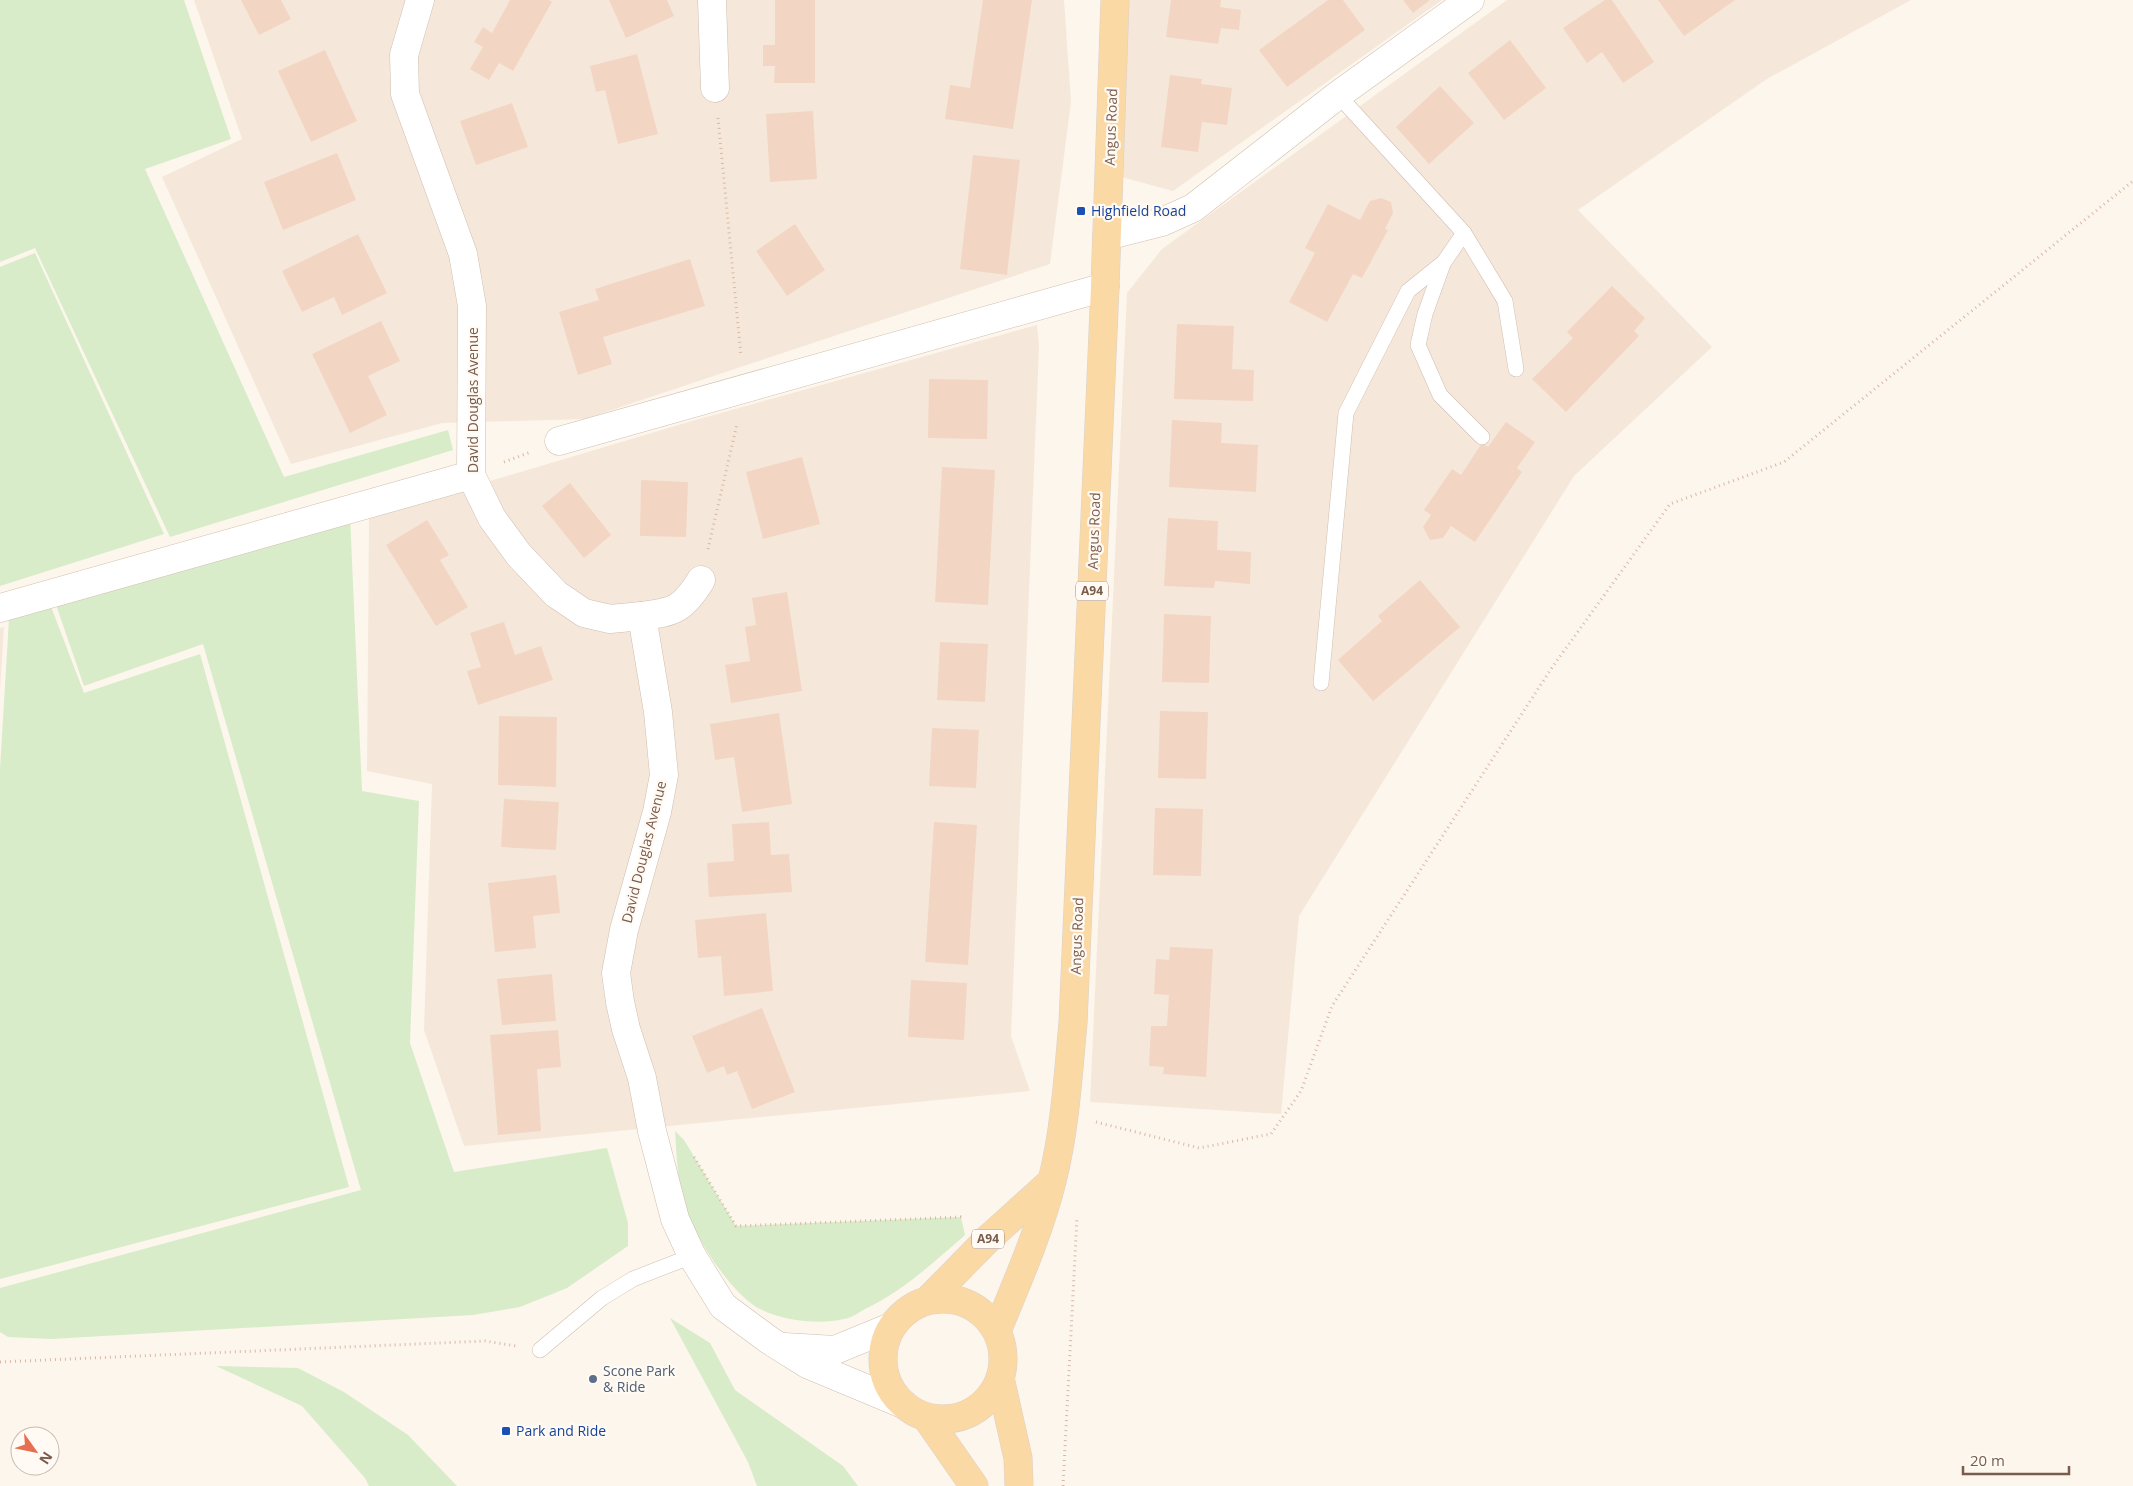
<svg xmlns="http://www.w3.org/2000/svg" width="2133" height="1486" font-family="'Open Sans',sans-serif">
<rect width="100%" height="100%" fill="#fdf6ec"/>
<g fill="#f5e8da">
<polygon points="194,0 1064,0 1071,102 1050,264 585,419 442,423 291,464 162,177 242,139"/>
<polygon points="1119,0 1442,0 1173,191 1118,176"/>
<polygon points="1507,0 1911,0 1767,79 1578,210 1712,347 1574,476 1299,916 1281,1114 1090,1102 1127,293 1162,249"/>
<polygon points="1037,325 1039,345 1011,1036 1030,1091 464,1146 424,1030 432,784 367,771 369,517 692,421"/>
<polygon points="4,627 0,690 0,628"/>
</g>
<g fill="#d8ecc9">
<polygon points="0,0 184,0 231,139 145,169 284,477 448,430 453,450 170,537 35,248 0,262"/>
<polygon points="35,253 164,534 0,586 0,267"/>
<polygon points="350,515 362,791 419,801 410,1043 454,1172 607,1148 628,1223 628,1246 567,1288 520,1307 473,1315 51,1339 8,1337 0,1332 0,1288 361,1190 203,644 84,686 55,602"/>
<polygon points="50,604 84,693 200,654 349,1187 0,1279 0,769 9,619"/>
<path d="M 675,1131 L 684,1140 L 736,1226 L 961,1217 L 965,1235 C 933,1263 903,1291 865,1309 C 858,1313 851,1318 844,1319 C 820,1325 785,1321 762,1310 C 735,1298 697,1241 687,1213 C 677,1187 677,1158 675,1131 Z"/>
<polygon points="670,1318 710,1343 735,1390 843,1466 858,1486 757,1486 748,1462"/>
<polygon points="216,1366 298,1368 344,1392 408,1435 457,1486 369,1486 365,1478 302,1406"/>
</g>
<g fill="#f3d5c3">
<polygon points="241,0 281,0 291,19 259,35"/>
<polygon points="510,0 549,0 552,2 513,71 499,63 489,80 470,69 483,47 474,42 483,27 492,33"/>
<polygon points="609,0 667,0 674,16 626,38"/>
<polygon points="775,0 815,0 815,83 774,83 775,66 763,66 763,45 775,45"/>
<polygon points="983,0 1032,0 1013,129 945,119 950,85 970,88"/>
<polygon points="1171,0 1221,0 1220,7 1241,10 1239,30 1221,28 1218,44 1166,37"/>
<polygon points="1328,0 1343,0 1365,30 1287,87 1259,50"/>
<polygon points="1403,0 1430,0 1413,13"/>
<polygon points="1605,0 1612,0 1654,62 1623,83 1602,52 1587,63 1563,28"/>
<polygon points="1658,0 1735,0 1684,36"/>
<polygon points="1510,40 1546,88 1504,120 1468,73"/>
<polygon points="325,50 357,121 311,142 278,71"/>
<polygon points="637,54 658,134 618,144 605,90 596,92 590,66"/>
<polygon points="1170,75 1202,79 1201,84 1232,88 1227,125 1202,122 1198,152 1161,147"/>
<polygon points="1440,86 1474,123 1429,164 1396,127"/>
<polygon points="512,103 528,147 476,165 460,121"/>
<polygon points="813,111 817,179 770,182 766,114"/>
<polygon points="337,153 356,200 283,230 264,182"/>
<polygon points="973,155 1020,160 1007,275 960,269"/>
<polygon points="1381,198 1391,202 1393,213 1385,229 1388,230 1362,278 1353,274 1327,322 1289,302 1315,253 1305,248 1328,204 1360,220 1370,201"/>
<polygon points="795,224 825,270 787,296 756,251"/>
<polygon points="358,234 387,293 342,315 334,297 302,312 282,271"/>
<polygon points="690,259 705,306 603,337 612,364 578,375 559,312 599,300 595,289"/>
<polygon points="1612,286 1645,318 1634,331 1639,336 1566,412 1532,379 1573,338 1567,332"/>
<polygon points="381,321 400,361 368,376 387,415 350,433 312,354"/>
<polygon points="1177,324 1234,326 1232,369 1254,370 1253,401 1174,399"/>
<polygon points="929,379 988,380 987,439 928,438"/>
<polygon points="1172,420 1222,423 1221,443 1258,445 1256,492 1169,487"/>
<polygon points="1506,422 1535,442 1517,468 1522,472 1475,542 1451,526 1443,538 1430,540 1423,527 1431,515 1424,510 1452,469 1461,475 1482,443 1488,447"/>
<polygon points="802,457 820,524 763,539 746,472"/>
<polygon points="942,467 995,470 988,605 935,602"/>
<polygon points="641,480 688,482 686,537 640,536"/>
<polygon points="570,483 611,535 584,558 542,506"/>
<polygon points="1168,518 1218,521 1217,550 1251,552 1250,584 1215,581 1214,588 1164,586"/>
<polygon points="427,520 449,555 440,560 468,607 436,626 386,545"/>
<polygon points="1420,580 1460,627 1373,701 1338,660 1382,621 1378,616"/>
<polygon points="787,592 802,691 731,703 725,665 750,661 745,627 756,625 752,598"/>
<polygon points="1164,614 1211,616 1209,683 1162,682"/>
<polygon points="504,622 515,655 541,646 553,680 478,705 467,671 481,667 470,633"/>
<polygon points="940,642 988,644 985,702 937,700"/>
<polygon points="1160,711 1208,712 1206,779 1158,778"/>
<polygon points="779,713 792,804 742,812 734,757 715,760 710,724"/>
<polygon points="499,716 557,717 556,787 498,785"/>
<polygon points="932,728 979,730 976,788 929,786"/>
<polygon points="504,799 559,802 556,850 501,847"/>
<polygon points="1155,808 1203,809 1201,876 1153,875"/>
<polygon points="769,822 771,855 789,854 792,892 709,897 707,863 734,861 732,824"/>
<polygon points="934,822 977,825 968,965 925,962"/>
<polygon points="556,875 560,913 533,916 536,948 495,952 488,883"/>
<polygon points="766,913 773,991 724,996 721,956 698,958 695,920"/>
<polygon points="1170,947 1213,949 1206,1077 1163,1074 1164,1067 1149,1066 1151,1026 1167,1026 1169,995 1154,994 1156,959 1169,960"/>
<polygon points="552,974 556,1021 502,1025 497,979"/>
<polygon points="911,980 967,983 964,1040 908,1037"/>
<polygon points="762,1008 795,1092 752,1109 737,1071 727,1075 724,1066 707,1073 692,1036"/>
<polygon points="558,1030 561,1067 537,1069 541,1131 498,1135 490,1035"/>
</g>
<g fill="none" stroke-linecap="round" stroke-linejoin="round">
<g stroke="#d1beb0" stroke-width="16">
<g id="service">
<polyline points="1464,233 1505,301 1516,369"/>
<polyline points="1443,264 1425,314 1418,345 1440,395 1482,437"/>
<polyline points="1321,683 1346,413 1408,291 1444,262 1464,233 1338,95"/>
<polyline points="540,1350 602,1298 633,1279 692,1256"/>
</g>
</g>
<g stroke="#d1beb0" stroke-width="29">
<g id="minor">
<polyline points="420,0 404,55 405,94 463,254 472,306 471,475 492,518 519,555 556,594 584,613 610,619 642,616 658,712 664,775 657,812 624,930 616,973 620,1002 626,1029 642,1078 652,1131 675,1219 692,1256 723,1306 769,1340 807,1364 903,1404"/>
<polyline points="712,0 715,88"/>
<polyline points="1107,236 1162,222 1193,208 1338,95 1470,0"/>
<polyline points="559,441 1105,287"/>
<polyline points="0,608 471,475"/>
<path d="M 642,616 C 675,612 683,609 701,580"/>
<polyline points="785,1347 835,1350 891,1327"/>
</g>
</g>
<g stroke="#dad1cd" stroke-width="29">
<g id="primary">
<circle cx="943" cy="1359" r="60"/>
<polyline points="928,1300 989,1238 1051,1182"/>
<path d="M 997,1331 C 1017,1282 1039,1233 1052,1181 C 1065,1130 1068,1076 1073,1023 L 1105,287 L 1115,0"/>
<polyline points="1000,1378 1018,1458 1019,1486"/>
<polyline points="926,1417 974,1486"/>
</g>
</g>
<g stroke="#d9b8a5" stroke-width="3" stroke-dasharray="1 4" stroke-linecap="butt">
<polyline points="718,118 741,356"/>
<polyline points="504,462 531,452"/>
<polyline points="708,549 737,424"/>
<polyline points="1096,1122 1199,1148 1271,1134 1301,1091 1332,1006 1551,669 1670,504 1784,462 2133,181"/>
<polyline points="694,1157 736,1226 961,1217 963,1219"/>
<polyline points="0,1362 485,1341 516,1346"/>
<polyline points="1063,1486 1077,1218"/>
</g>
<use href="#service" stroke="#fff" stroke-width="15"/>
<use href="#minor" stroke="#fff" stroke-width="28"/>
<use href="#primary" stroke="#fbd9a5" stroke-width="28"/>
</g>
<g fill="#1a4fb4" stroke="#fffaf3" stroke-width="2">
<rect x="1076" y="206" width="10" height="10" rx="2.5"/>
<rect x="501" y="1426" width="10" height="10" rx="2.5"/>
</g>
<circle fill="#5c6f8a" stroke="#fffaf3" stroke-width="2" cx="593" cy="1379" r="5"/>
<g text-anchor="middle" stroke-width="4.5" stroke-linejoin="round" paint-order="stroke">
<g fill="#fffaf3" stroke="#a28b7f" stroke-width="1">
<rect x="1076" y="581.5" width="32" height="19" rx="4"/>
<rect x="972" y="1229.5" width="32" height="19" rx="4"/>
</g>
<g font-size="12" font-weight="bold" fill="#7a5c4d">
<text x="1092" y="595">A94</text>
<text x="988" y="1243">A94</text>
</g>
<g font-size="14" fill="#7a5c4d" stroke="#fffaf3">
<text transform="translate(1111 127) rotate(-88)" y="5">Angus Road</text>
<text transform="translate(473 400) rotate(-90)" y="5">David Douglas Avenue</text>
<text transform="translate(1094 531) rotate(-88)" y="5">Angus Road</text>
<text transform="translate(644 852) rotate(-76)" y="5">David Douglas Avenue</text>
<text transform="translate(1077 936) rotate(-88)" y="5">Angus Road</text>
</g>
<g font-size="14" fill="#164399" stroke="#fffaf3" text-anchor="start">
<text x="1091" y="216">Highfield Road</text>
<text x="516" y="1436">Park and Ride</text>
</g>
<g font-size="14" fill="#4e5e75" stroke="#fffaf3" text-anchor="start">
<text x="603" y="1376">Scone Park<tspan x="603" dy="16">&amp; Ride</tspan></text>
</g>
</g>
<g transform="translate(35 1451) rotate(123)"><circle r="24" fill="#fffaf3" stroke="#cabbb1"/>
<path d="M0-4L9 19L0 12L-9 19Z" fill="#e76f51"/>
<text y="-8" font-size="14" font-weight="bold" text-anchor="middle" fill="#7a5c4d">N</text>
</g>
<path d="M1963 1466v8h106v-8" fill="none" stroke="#7a5c4d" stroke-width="2.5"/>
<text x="1970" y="1466" font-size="15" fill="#7a5c4d" stroke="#fffaf3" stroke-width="4" paint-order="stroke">20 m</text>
</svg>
